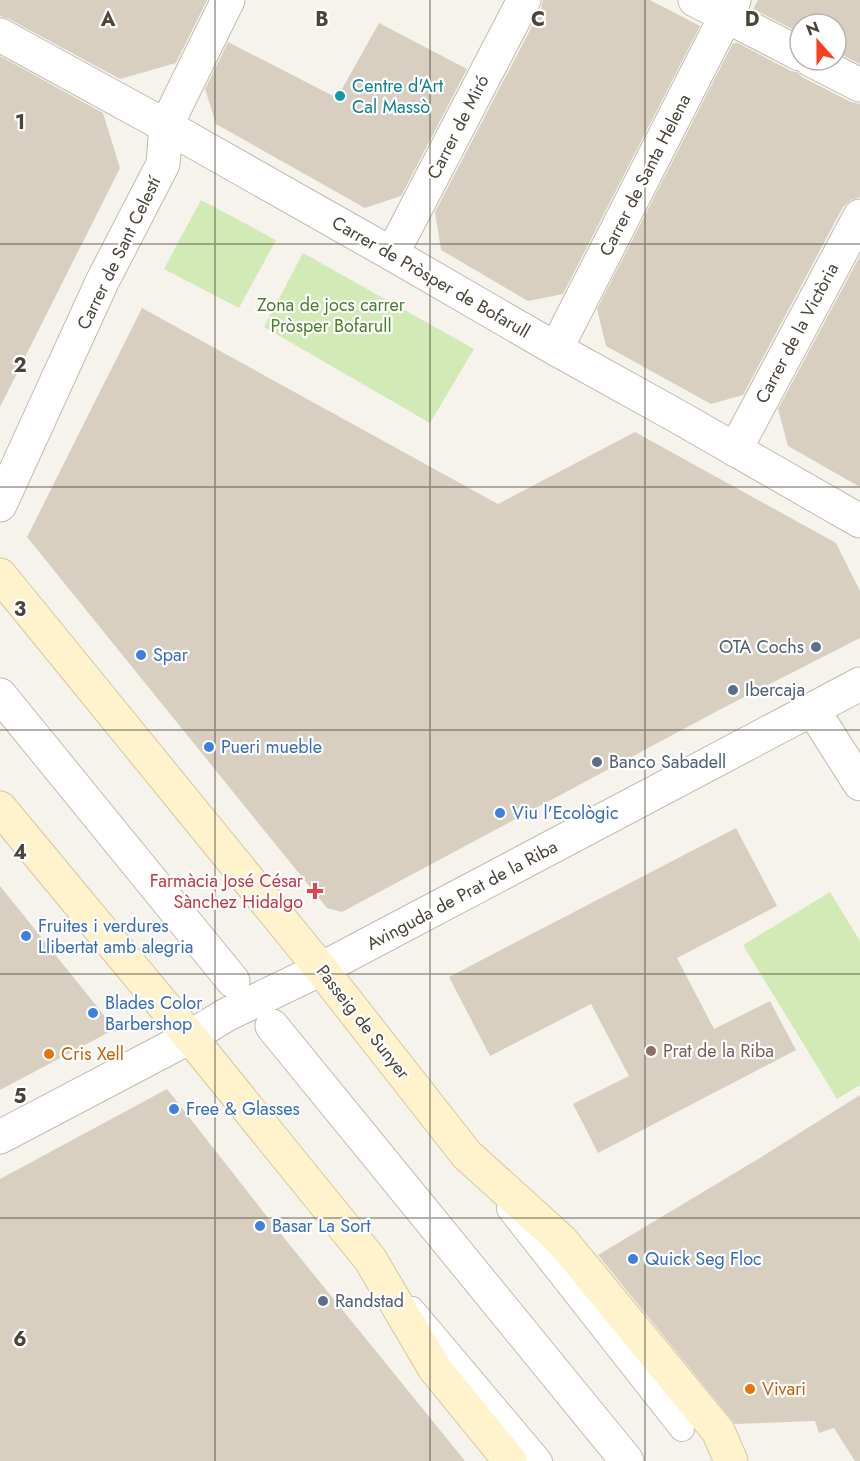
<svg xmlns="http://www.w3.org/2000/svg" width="860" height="1461" font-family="Jost,sans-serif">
<rect width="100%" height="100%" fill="#f6f3ec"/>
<g fill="#d2eab5">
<polygon points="201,200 276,240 239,308 164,269"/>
<polygon points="303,253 474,349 430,423 264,327"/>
<polygon points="830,892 860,941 860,1085 837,1099 743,945"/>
</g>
<g fill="#d8cfc1">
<polygon points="0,0 207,0 176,63 120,79 9,19 0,16"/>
<polygon points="543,0 650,0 700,26 563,294 528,301 441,250 435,212 541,9"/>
<polygon points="758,0 860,0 860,64 836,52 836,24 800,24 800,33 753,9"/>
<polygon points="379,23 467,69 401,196 365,208 216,124 205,89 228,42 337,98"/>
<polygon points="736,42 791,71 797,72 802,77 851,102 860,104 860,197 851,200 843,207 743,395 711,404 606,346 597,309 733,43 735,44"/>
<polygon points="0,56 103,113 120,168 0,407"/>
<polygon points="860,256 860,487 788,446 778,409"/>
<polygon points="142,308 498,504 635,432 836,543 860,591 860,638 721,709 342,912 327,908 27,537"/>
<polygon points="736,828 777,906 677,958 714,1029 770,1001 796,1050 598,1153 573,1104 629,1076 591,1004 490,1056 449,977"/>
<polygon points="0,886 115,1029 0,1090"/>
<polygon points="167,1089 272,1223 465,1461 0,1461 0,1179"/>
<polygon points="860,1095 860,1461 855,1461 834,1428 819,1433 815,1421 735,1424 598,1255 763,1156"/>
</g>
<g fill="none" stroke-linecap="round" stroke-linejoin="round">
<g stroke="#c2bbae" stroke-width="26">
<g id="lane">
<polyline points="509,1209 682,1429"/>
<polyline points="412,1309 540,1461"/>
</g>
</g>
<g stroke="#c2bbae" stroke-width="35">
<g id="street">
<polyline points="695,0 800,54"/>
<polyline points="0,35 166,126 392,254 556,349 675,415 860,521"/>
<polyline points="811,60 860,85"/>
<polyline points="392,254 524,0"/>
<polyline points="556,349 734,0"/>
<polyline points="735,450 860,216"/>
<polyline points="0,505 102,282 163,164 166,126 228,0"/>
<polyline points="0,695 233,981"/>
<polyline points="813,710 860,784"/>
<polyline points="272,1026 627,1461"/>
<polyline points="0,1137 190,1037 226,1015 321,969 860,684"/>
</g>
</g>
<g stroke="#d6c79b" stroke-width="35">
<g id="secondary">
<polyline points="0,575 321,969 467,1155 562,1241 718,1431 731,1461"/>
<polyline points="0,808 190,1037 370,1259 435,1369 510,1461"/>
</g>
</g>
<use href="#lane" stroke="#fff" stroke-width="24"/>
<use href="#street" stroke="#fff" stroke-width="33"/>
<use href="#secondary" stroke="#fff3cd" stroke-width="33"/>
</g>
<path fill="none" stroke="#4b4439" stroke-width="1.5" stroke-opacity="0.55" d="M 215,0 L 215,1461M 430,0 L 430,1461M 645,0 L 645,1461M 0,244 L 860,244M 0,487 L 860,487M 0,730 L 860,730M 0,974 L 860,974M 0,1218 L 860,1218"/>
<circle fill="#0f9aa8" stroke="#fff" stroke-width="2" cx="340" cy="96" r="6"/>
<g fill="#5c6f8a" stroke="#fff" stroke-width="2">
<circle cx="816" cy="647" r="6"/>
<circle cx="733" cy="690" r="6"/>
<circle cx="597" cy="762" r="6"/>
<circle cx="323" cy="1301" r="6"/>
</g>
<g fill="#3f7fe0" stroke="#fff" stroke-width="2">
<circle cx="141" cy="655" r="6"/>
<circle cx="209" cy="747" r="6"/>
<circle cx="500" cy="813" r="6"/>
<circle cx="26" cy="936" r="6"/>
<circle cx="93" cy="1013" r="6"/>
<circle cx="174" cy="1109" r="6"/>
<circle cx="260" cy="1226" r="6"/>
<circle cx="633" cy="1259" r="6"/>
</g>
<path fill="#e0444e" stroke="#fff" stroke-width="2" d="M312 882h6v6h6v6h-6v6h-6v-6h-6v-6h6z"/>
<circle fill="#8d6e63" stroke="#fff" stroke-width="2" cx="651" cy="1051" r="6"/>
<g fill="#e8710a" stroke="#fff" stroke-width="2">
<circle cx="49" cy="1054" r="6"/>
<circle cx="750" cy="1389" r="6"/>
</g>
<g text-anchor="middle" stroke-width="4.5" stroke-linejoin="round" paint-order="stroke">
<g font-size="18" fill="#0d838f" stroke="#fff" text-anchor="start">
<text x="352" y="92">Centre d'Art<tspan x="352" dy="21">Cal Massò</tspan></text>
</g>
<g font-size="18" fill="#4b4439" stroke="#fff">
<text transform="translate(458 127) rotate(-63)" y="6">Carrer de Miró</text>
<text transform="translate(645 175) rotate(-63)" y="6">Carrer de Santa Helena</text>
<text transform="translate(119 253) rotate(-64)" y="6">Carrer de Sant Celestí</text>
<text transform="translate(431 277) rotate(30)" y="6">Carrer de Pròsper de Bofarull</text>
<text transform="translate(797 333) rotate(-62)" y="6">Carrer de la Victòria</text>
<text transform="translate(462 895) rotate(-28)" y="6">Avinguda de Prat de la Riba</text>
<text transform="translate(363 1022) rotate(52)" y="6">Passeig de Sunyer</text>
</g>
<g font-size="18" fill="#4a7f2a" stroke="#fff">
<text x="331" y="311">Zona de jocs carrer<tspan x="331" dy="21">Pròsper Bofarull</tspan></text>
</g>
<g font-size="18" fill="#4e5e75" stroke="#fff" text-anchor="start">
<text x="804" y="653" text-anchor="end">OTA Cochs</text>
<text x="745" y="696">Ibercaja</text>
<text x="609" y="768">Banco Sabadell</text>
<text x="335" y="1307">Randstad</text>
</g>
<g font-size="18" fill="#366cbe" stroke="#fff" text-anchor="start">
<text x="153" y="661">Spar</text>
<text x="221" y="753">Pueri mueble</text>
<text x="512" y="819">Viu l'Ecològic</text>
<text x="38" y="932">Fruites i verdures<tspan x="38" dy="21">Llibertat amb alegria</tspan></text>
<text x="105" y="1009">Blades Color<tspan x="105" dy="21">Barbershop</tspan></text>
<text x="186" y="1115">Free &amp; Glasses</text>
<text x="272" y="1232">Basar La Sort</text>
<text x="645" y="1265">Quick Seg Floc</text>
</g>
<g font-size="18" fill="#be3a42" stroke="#fff" text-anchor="end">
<text x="303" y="887">Farmàcia José César<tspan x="303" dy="21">Sànchez Hidalgo</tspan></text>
</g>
<g font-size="18" fill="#785e54" stroke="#fff" text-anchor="start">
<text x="663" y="1057">Prat de la Riba</text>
</g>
<g font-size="18" fill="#c56008" stroke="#fff" text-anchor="start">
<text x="61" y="1060">Cris Xell</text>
<text x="762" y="1395">Vivari</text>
</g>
</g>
<g font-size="20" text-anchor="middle" font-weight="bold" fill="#4b4439" stroke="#fff" stroke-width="4.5" stroke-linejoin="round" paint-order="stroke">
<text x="108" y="26">A</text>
<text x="322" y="26">B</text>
<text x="538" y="26">C</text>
<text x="752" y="26">D</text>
<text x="20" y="129">1</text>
<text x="20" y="372">2</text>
<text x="20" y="616">3</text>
<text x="20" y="859">4</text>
<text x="20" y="1103">5</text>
<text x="20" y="1346">6</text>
</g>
<g transform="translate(818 42) rotate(339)"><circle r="28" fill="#ffffff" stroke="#b7b4b0" stroke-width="1.5"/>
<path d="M0-4.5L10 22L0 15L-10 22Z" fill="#fc3f1d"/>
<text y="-9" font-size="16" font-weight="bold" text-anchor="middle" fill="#4b4439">N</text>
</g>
</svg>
